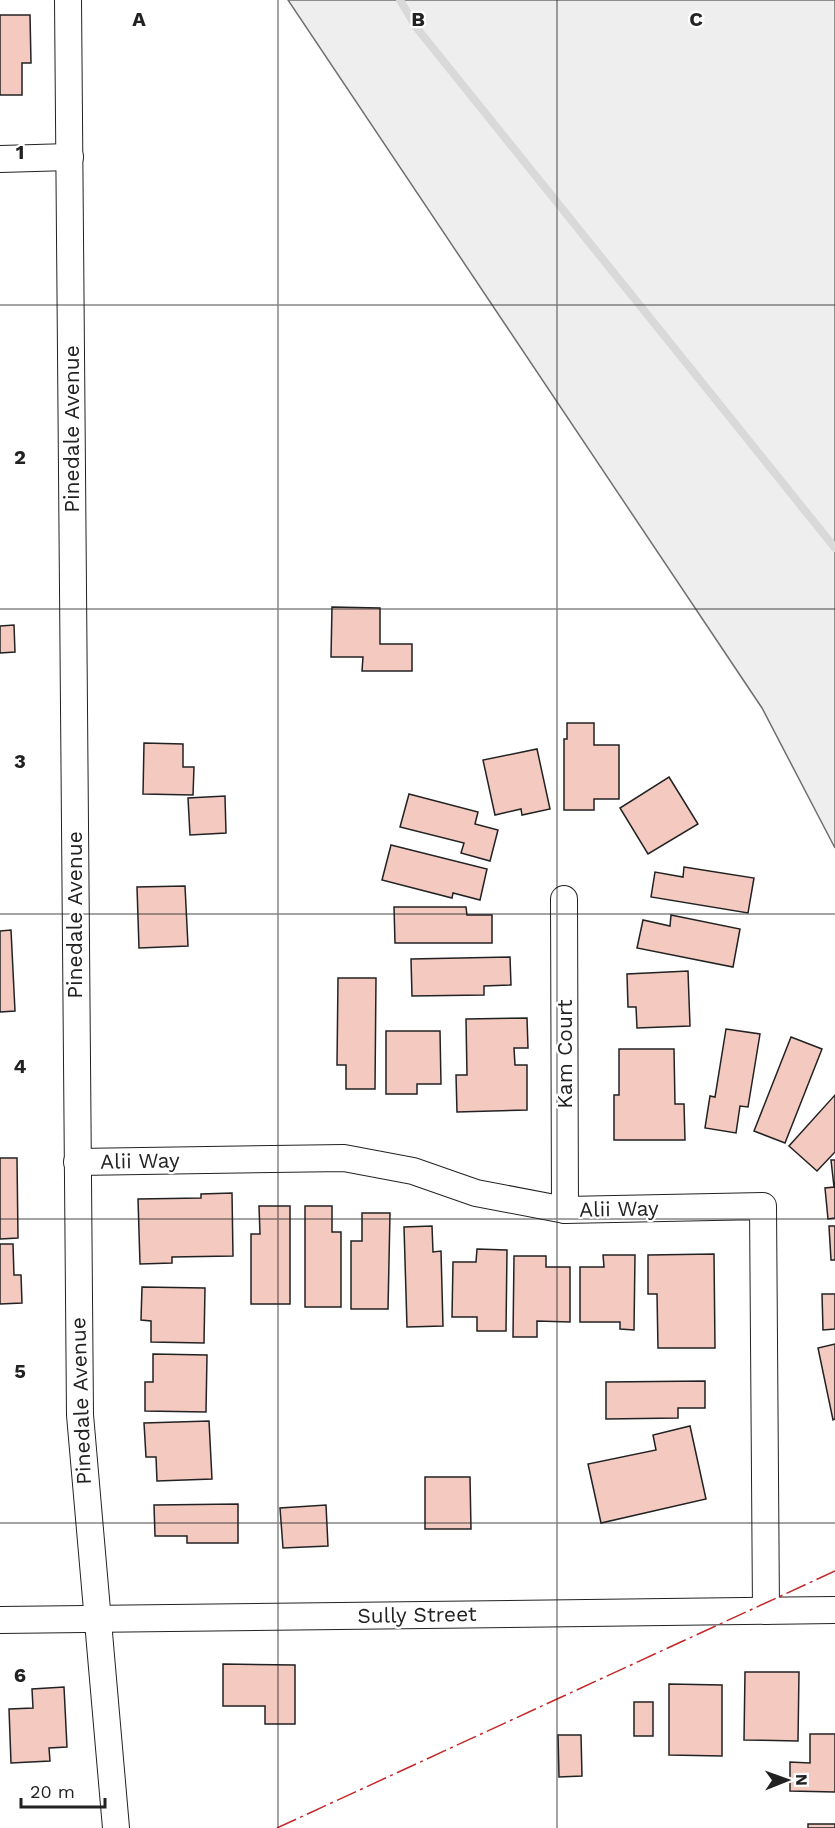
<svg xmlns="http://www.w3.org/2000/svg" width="835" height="1828" font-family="'Work Sans',sans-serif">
<rect width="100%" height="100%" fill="#fff"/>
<polygon fill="#eee" stroke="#6f6f6f" stroke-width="1.5" points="288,0 835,0 835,848 762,708"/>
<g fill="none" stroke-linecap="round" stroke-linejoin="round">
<polyline stroke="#d9d9d9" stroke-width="8" points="400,0 416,27 835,548"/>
</g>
<g fill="#f3c9c0" stroke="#222" stroke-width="1.5">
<polygon points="0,15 30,15 31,63 22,63 22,95 0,95"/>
<polygon points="332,607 380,608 380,644 412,644 412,671 362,671 363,657 331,657"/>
<polygon points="14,625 15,652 0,653 0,626"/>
<polygon points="567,723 594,723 594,745 619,745 619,799 594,799 594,810 564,810 564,739 567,739"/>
<polygon points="144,743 183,744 183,767 194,767 193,795 143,794"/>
<polygon points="537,749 550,809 522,815 521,809 495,815 483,760"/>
<polygon points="669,777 698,824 648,854 620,808"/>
<polygon points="409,794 478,812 475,824 498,830 490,861 461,853 464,843 400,827"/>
<polygon points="225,796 226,833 190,835 188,798"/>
<polygon points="391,845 487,869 480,900 453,893 452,898 382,880"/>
<polygon points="684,867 754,878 748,913 651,897 655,872 683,877"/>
<polygon points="185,886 188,946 139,948 137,887"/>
<polygon points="394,907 466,907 467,915 492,915 492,943 395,943"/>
<polygon points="671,915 740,929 733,967 637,948 643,920 670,926"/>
<polygon points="11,930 15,1011 0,1012 0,931"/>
<polygon points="510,957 511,985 484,986 484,995 412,996 411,959"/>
<polygon points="688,971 690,1026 637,1028 636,1007 628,1007 627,974"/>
<polygon points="338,978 376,978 375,1089 346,1089 346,1065 337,1065"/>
<polygon points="527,1018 528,1048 514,1048 515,1065 527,1065 527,1110 457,1112 456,1075 467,1075 466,1019"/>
<polygon points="726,1029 760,1034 748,1107 740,1106 736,1133 705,1128 710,1096 715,1097"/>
<polygon points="386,1031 440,1031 441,1084 417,1084 417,1094 386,1094"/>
<polygon points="791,1037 822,1049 785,1143 754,1131"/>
<polygon points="619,1049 674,1049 675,1104 684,1104 685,1140 614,1140 614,1095 619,1095"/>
<polygon points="835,1095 835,1152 817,1171 789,1146"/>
<polygon points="0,1158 17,1158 18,1238 0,1239"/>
<polygon points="831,1160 835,1160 835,1218 828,1219 825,1188 834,1187"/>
<polygon points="232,1193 233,1256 172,1257 172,1263 140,1264 138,1199 201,1198 201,1194"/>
<polygon points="259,1206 290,1206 290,1304 251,1304 251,1234 260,1234"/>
<polygon points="305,1206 332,1206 332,1232 341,1232 341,1307 305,1307"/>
<polygon points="362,1213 390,1213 388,1309 351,1309 351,1241 362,1241"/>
<polygon points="432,1226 433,1252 441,1251 443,1326 407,1327 404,1227"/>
<polygon points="829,1226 835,1226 835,1260 831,1260"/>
<polygon points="0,1244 13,1244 14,1275 21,1275 22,1303 0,1304"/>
<polygon points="477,1249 507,1250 506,1331 477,1331 477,1317 452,1317 453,1262 476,1262"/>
<polygon points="714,1254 715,1348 658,1348 657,1294 648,1294 648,1255"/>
<polygon points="603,1255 635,1255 634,1330 620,1329 620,1322 580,1322 580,1267 604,1267"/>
<polygon points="514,1256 546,1256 546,1267 570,1267 570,1322 537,1321 537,1337 513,1337"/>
<polygon points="142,1287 205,1288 204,1343 151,1342 151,1321 141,1320"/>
<polygon points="822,1294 835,1294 835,1329 823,1330"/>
<polygon points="835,1344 835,1419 833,1420 818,1348"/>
<polygon points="153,1354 207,1355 206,1412 145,1411 145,1382 153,1382"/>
<polygon points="705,1381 705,1408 678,1408 678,1418 606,1419 606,1382"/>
<polygon points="209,1421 212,1479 157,1481 156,1457 146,1457 144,1423"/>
<polygon points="690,1426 706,1499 601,1523 588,1464 656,1450 653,1435"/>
<polygon points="425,1477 470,1477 471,1529 425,1529"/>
<polygon points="238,1504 238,1543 187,1543 187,1536 155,1536 154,1505"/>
<polygon points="326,1505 328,1546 283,1548 280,1508"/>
<polygon points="223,1664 295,1665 295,1724 265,1724 265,1706 223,1706"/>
<polygon points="745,1672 799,1672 798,1741 744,1740"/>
<polygon points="669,1684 722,1685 722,1756 669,1755"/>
<polygon points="64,1687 67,1747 49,1748 50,1761 11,1763 9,1709 33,1708 32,1689"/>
<rect x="634" y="1702" width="19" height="34"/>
<polygon points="810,1734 835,1734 835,1792 790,1791 790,1762 810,1763"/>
<polygon points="558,1735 581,1735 582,1776 559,1777"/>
<rect x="808" y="1824" width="27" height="4"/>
</g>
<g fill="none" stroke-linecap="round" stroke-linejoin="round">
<g stroke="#222" stroke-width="28">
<g id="minor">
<polyline points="68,0 80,1415 116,1828"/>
<polyline points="0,159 70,157"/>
<polyline points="564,899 565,1210"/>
<polyline points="77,1162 344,1158 413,1171 476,1193 565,1210 763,1206 766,1611"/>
<polyline points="0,1620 835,1610"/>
</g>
</g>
<use href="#minor" stroke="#fff" stroke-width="26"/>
<polyline stroke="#c62828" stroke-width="1.5" stroke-dasharray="21 4.5 3 4.5" stroke-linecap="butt" points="277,1828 835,1571"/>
</g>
<path fill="none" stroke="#222" stroke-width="1.5" stroke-opacity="0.55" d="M 278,0 L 278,1828M 557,0 L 557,1828M 0,305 L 835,305M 0,609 L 835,609M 0,914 L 835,914M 0,1219 L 835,1219M 0,1523 L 835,1523"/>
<g text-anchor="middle" stroke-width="4.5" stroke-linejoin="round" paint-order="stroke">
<g font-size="21" fill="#222" stroke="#fff">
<text transform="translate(72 429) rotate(-90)" y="7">Pinedale Avenue</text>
<text transform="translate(75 915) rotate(-90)" y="7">Pinedale Avenue</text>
<text transform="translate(565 1054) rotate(-90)" y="7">Kam Court</text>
<text transform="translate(140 1161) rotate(-1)" y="7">Alii Way</text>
<text transform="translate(619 1209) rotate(-1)" y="7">Alii Way</text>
<text transform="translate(81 1401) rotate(-92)" y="7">Pinedale Avenue</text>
<text transform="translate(417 1615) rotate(-1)" y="7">Sully Street</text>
</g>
</g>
<g font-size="20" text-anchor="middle" font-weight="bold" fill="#222" stroke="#fff" stroke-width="4.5" stroke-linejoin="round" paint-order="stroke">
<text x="139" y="26">A</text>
<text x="418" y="26">B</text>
<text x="696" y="26">C</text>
<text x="20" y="159">1</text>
<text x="20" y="464">2</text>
<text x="20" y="768">3</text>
<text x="20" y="1073">4</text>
<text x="20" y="1378">5</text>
<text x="20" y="1682">6</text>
</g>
<g transform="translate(787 1780) rotate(89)" stroke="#ffffff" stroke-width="4.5" paint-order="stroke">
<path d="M0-4.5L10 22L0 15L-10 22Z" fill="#222222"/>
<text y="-9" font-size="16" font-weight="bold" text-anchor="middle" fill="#222222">N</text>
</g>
<path d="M21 1798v9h84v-9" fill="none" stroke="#222222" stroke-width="3"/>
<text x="30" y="1798" font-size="18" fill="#222222" stroke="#ffffff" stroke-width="4.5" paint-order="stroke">20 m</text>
</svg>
